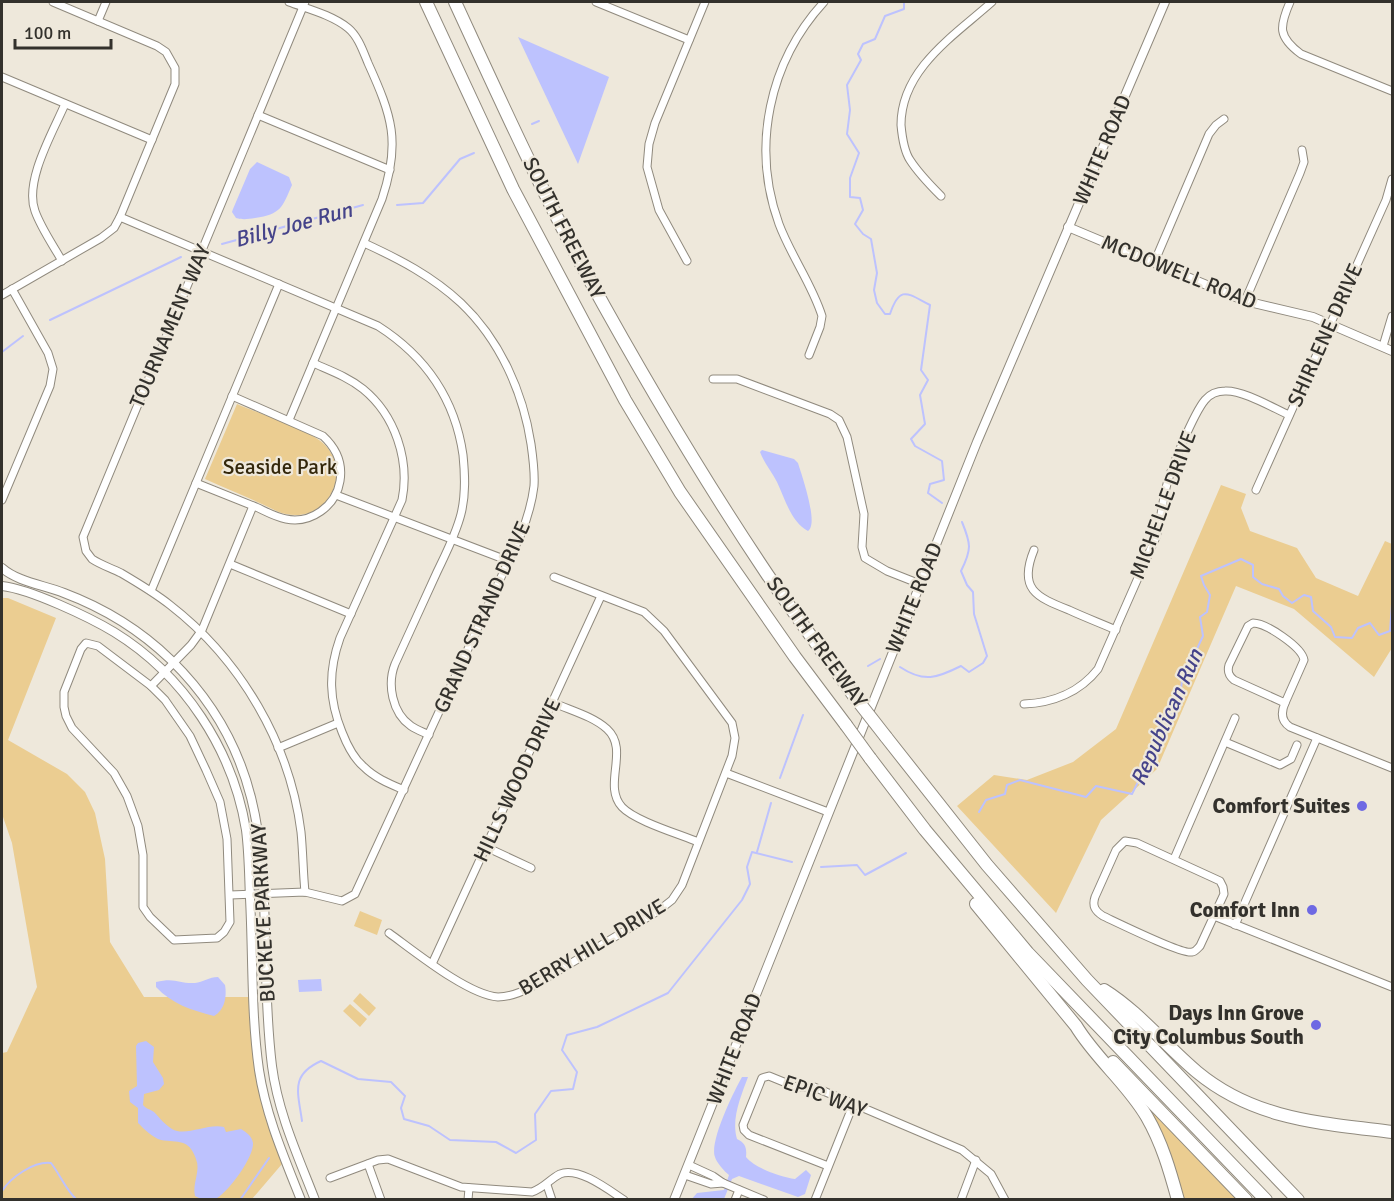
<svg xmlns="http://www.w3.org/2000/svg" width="1394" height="1201" font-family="Signika,sans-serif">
<rect width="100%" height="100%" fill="#eee8db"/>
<g fill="#ebcd91">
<path d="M 237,404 C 257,413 311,430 325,445 C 353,475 326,523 286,514 C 279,513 271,508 264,505 C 245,496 225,488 205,479 Z"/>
<polygon points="1221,485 1246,494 1241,508 1250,531 1297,548 1316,578 1358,596 1385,541 1392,544 1392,648 1374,677 1294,609 1236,586 1157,769 1101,820 1056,913 957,806 994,775 1027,780 1073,762 1116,729"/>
<path d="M 2,598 L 8,598 L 56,618 L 8,740 L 67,774 L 85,792 L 95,813 L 105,859 L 110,942 L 144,997 L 252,997 C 252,1015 251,1034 253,1052 C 256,1091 268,1128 282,1164 L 252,1199 L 2,1199 L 2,1053 L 7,1052 L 37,987 L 12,843 L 2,814 Z"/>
<polygon points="360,911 382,920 377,935 354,926"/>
<polygon points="360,993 376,1008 369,1016 353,1001"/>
<polygon points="350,1004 367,1019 360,1027 343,1011"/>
<polygon points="1156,1113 1240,1199 1183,1199 1151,1119 1152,1114"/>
</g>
<g fill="#bdc2fe">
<polygon points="518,37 609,77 578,164"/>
<path d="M 257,162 L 289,177 L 292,185 C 282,208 281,214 255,218 C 248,219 243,220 236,218 L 232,212 L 233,209 L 250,169 Z"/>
<path d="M 762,450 L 794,459 L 798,463 C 802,476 819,524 808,531 C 791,522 785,499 777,482 C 772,472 764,463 760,452 Z"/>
<path d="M 218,977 L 225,985 C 227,996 225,1010 214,1016 C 191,1010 172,1004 156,987 L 156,982 C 176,977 179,984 195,983 C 203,982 209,977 218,977 Z"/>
<polygon points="321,979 322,991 299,992 298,980"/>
<path d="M 146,1041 L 154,1047 L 153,1062 L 163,1078 L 164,1084 L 159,1090 L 144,1094 L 143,1105 C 146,1109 150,1109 154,1112 C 160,1118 164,1124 172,1129 C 186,1137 207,1123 224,1127 L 226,1132 L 241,1129 C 246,1132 252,1136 253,1143 C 254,1157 229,1191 217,1198 C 210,1201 201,1200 195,1196 C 192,1183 201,1171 196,1159 C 189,1138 178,1143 161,1140 C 153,1138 144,1129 138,1123 L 138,1108 L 130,1102 L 129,1091 L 137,1086 L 136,1046 L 138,1043 Z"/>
<path d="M 742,1077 L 748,1077 C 741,1096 731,1119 737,1139 C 745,1143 747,1147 746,1157 C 755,1168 780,1177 795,1179 L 806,1170 L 811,1175 L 805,1194 L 798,1197 L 739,1176 L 732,1179 L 724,1199 L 691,1200 L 697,1193 L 724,1190 L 729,1175 C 725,1172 716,1162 715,1157 C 709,1142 734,1091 742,1077 Z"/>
</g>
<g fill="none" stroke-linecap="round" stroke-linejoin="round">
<g stroke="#bdc2fe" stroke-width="2">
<path d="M 904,2 L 904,9 L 885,16 L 875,39 L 863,44 L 858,54 L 861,60 L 847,85 L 850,110 L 847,134 L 859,153 L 850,178 L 850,197 L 860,198 L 863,210 L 855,224 L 863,234 L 871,239 L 877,273 L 874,290 L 877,303 L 885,314 L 890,314 C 900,284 908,294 930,305 L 921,370 L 928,380 L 920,395 L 925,424 L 911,439 L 915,446 L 942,461 L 944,480 L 930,484 L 928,493 L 942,503"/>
<polyline points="532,124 539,121"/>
<polyline points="397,205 423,203 460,159 474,153"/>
<polyline points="222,244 363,205"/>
<polyline points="50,320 181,257"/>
<polyline points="2,352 23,336"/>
<polyline points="868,666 880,659"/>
<path d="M 900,667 C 924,683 937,678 961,666 L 969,672 L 983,663 L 987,656 L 974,614 L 973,592 L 967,585 L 961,571 C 972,549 971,544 962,522"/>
<polyline points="780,778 803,715"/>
<polyline points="979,812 986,800 1005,794 1007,785 1020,780 1086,797 1096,786 1132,794 1180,697 1182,681 1203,636 1200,617 1207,612 1210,595 1204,585 1201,576 1241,559 1253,565 1253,577 1262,584 1279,589 1283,596 1292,603 1304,595 1311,597 1313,611 1331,627 1335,637 1352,638 1358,628 1370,623 1379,635 1390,631 1392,604"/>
<polyline points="757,852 771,803"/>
<polyline points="821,867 857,865 865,875 906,853"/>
<path d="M 302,1121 C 298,1092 290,1075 321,1061 L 358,1079 L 391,1082 L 405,1096 L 401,1108 L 404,1119 L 429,1126 L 450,1140 L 496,1142 L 516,1153 L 536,1140 L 535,1114 L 551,1091 L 573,1089 L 577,1072 L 562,1050 L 567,1035 L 597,1027 L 668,993 L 742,900 L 750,884 L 747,867 L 752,852 L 792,862"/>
<path d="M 2,1191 C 11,1177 34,1161 51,1163 C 61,1176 65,1189 77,1200"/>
<polyline points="240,1200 269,1158"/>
</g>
<g stroke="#908a7e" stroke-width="9">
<g id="minor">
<path d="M 289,2 C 308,9 332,15 348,28 C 358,36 363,51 368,63 C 392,116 401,142 382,199 L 289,420"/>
<polyline points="596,2 689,40"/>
<path d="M 1290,2 C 1279,27 1278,37 1301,54 L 1392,91"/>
<polyline points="98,21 106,2"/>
<polyline points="2,77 152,140"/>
<polyline points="258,115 390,170"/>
<path d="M 941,196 C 930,185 919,174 910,160 C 904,151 902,136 901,125 C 901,69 955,35 992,2"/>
<path d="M 120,217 L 378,326 C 425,356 455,399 463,455 C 465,475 466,494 461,514 C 456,534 446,553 437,572 C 423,603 409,633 395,664 C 387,684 392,713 411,726 C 417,730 423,732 429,735"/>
<path d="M 62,261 C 53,245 41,228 35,211 C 24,181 53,132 65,104"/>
<polyline points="687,261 659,210 647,167 649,144 655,123 705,2"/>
<polyline points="1154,263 1209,134 1216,125 1224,119"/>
<polyline points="2,295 101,238 114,228 120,217 175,84 175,68 166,52 157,46 53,2"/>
<polyline points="1245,301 1300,173 1304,162 1302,150"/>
<polyline points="1383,346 1392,316"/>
<path d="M 809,355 L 820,327 L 822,316 C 812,284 791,256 779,224 C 751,147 769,62 824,2"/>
<path d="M 313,363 C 331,371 348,377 363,389 C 395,415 410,460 402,500 L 340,638 C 328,672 329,700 342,732 C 347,745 353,758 364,767 C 375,778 390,784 404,790"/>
<polyline points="713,379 737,379 830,414 839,420 847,437 864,514 862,547 865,558 887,571 920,584"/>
<path d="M 196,483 C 216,491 236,499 256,507 C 265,511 275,517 286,519 C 311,524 336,506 340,481 C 343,463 336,448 323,436 L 232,396"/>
<polyline points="1256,490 1386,200 1392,179"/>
<polyline points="336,495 509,561"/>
<polyline points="2,500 50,386 53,369 48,353 12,289"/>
<path d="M 1034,550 C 1018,589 1036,597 1069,610 C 1084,617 1100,623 1116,630"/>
<polyline points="230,564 351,614"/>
<polyline points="151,591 279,284"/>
<path d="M 1253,623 C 1266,623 1302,647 1304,660 L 1285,703 L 1234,680 C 1229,676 1227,672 1229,665 L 1248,626 Z"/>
<polygon points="86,643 98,646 151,686 165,700 190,736 206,770 220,802 227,839 230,922 224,932 217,938 174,940 150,917 143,907 143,855 138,826 127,796 114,773 72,728 66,716 64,707 64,692 81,649"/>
<polyline points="151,686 191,645 202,630 253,506"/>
<path d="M 552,702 C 569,710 593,716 607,729 C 630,750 602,785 622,807 C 635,821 679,834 698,842"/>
<path d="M 1285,703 C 1281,712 1281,721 1290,727 L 1392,768"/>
<path d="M 1024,704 C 1053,703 1080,692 1098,669 L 1156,537 C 1161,520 1162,504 1166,488 C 1170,470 1194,413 1205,400 C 1210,394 1218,391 1225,391 C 1243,390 1273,408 1289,415"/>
<polyline points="1225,742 1280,765 1291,759 1297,745"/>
<polyline points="278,748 338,723"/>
<polyline points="726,773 828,812"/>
<path d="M 1125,841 L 1137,843 L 1220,881 L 1223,887 L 1224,894 L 1200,946 C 1198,948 1195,952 1192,952 C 1183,955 1116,922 1103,916 C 1095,911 1092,906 1095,897 L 1116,850 Z"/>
<polyline points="486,847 531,868"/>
<polyline points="1174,859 1235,718"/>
<path d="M 305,892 C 303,872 303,852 301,832 C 290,744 241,660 170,605 C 155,593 138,583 121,573 C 111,568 101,565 92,559 L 86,551 L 83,537 L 305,2"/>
<path d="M 230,895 L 305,892 L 342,901 L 355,894 L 521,534 C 527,519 532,503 534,486 C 535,472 533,458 531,444 C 523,392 500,340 461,303 C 432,276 399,259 364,243"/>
<polyline points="1214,916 1392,987"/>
<polyline points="1235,925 1317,738"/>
<path d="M 389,933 C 414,951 468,995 498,997 C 511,997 522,992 533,986 L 658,911 L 672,900 L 682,885 L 732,756 L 735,738 L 732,723 L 664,631 L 644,612 L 554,577"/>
<polyline points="432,964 601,596"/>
<polyline points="368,1164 381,1200"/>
<polyline points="689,1165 713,1176 723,1183 764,1200"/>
<polyline points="828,1166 749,1135 744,1130 743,1125 762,1078 769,1076 796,1087 814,1087 962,1150 991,1174 1005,1200"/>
<polyline points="685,1175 711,1184 723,1183"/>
<path d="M 330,1178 L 378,1160 L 388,1159 L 461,1187 L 532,1192 C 544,1188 550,1179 560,1174 C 578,1166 609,1190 624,1200"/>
<polyline points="547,1185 552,1200"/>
<polyline points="468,1200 469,1188"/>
<polyline points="735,1200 739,1190"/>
<polyline points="815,1200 853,1105"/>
<polyline points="961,1200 976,1160"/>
</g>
</g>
<g stroke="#908a7e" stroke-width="10">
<g id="tertiary">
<polyline points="1068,227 1245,301 1313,317 1392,351"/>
<path d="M 2,568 C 18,582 44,585 64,593 C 104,608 140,630 171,660 C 294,780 253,915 272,1066 C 278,1113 298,1156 315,1200"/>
<path d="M 2,586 C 30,589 89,617 114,632 C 184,675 233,750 246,830 C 249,853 249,875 250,898 C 253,955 251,1014 259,1070 C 266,1116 284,1157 301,1200"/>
<polyline points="674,1200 977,442 1165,2"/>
</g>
</g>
<g stroke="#908a7e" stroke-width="14">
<g id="motorway">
<polyline points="426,2 513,189 625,400 680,492 795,657 846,725"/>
<path d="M 455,2 C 497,93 539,186 587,275 C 643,377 702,477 767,574 C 795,615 825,655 854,696"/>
<polyline points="886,737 987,865 1087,980 1298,1200"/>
<polyline points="870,758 925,830 1028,953 1266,1200"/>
<path d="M 976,904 L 1076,1026 C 1096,1059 1128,1084 1147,1117 C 1162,1143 1170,1171 1178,1200"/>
<path d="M 1104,990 C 1139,1012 1165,1045 1197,1072 C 1255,1120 1321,1123 1392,1132"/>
<polyline points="1113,1062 1246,1200"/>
</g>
</g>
<use href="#minor" stroke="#fff" stroke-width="7"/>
<use href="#tertiary" stroke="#fff" stroke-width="8"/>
<use href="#motorway" stroke="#fff" stroke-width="12"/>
<g stroke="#908a7e" stroke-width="14" stroke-linecap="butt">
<g id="motorway-bridge">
<polyline points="854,696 886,737"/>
<polyline points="846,725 870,758"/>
</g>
</g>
<use href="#motorway-bridge" stroke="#fff" stroke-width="12"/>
</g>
<g fill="#6e69e3" stroke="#eee8db" stroke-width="2">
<circle cx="1362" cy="806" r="6"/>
<circle cx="1312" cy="910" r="6"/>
<circle cx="1316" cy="1025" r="6"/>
</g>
<g text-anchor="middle" stroke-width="4.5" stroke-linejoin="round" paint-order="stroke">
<g font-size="21" fill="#33312c" stroke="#eee8db">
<text transform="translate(1102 150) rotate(-67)" y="7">WHITE ROAD</text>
<text transform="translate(564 228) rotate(63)" y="7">SOUTH FREEWAY</text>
<text transform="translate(1179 272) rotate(22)" y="7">MCDOWELL ROAD</text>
<text transform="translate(170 326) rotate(-67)" y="7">TOURNAMENT WAY</text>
<text transform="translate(1325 335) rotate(-66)" y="7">SHIRLENE DRIVE</text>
<text transform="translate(1163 505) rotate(-70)" y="7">MICHELLE DRIVE</text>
<text transform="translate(914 598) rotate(-68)" y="7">WHITE ROAD</text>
<text transform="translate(482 617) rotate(-66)" y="7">GRAND STRAND DRIVE</text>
<text transform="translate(817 642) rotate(54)" y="7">SOUTH FREEWAY</text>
<text transform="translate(517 780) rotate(-65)" y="7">HILLS WOOD DRIVE</text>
<text transform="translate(263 913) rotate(-93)" y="7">BUCKEYE PARKWAY</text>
<text transform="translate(592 947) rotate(-31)" y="7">BERRY HILL DRIVE</text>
<text transform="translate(734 1049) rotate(-69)" y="7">WHITE ROAD</text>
<text transform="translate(825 1096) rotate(20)" y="7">EPIC WAY</text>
</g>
<g font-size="21" fill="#33270b" stroke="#eee8db">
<text x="280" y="474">Seaside Park</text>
</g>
<g font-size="21" font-weight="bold" fill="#33312c" stroke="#eee8db" text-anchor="end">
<text x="1350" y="813">Comfort Suites</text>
<text x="1300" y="917">Comfort Inn</text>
<text x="1304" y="1020">Days Inn Grove<tspan x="1304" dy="24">City Columbus South</tspan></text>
</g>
<g font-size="22" font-style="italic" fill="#45438a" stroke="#eee8db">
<text transform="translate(293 224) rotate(-15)" y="8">Billy Joe Run</text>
<text transform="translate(1166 717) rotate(-66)" y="8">Republican Run</text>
</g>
</g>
<rect width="1394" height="1201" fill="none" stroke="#33312c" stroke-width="6"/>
<path d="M15 39v9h96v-9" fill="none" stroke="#33312c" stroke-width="3"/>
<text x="24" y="39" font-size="18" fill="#33312c" stroke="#eee8db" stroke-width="4.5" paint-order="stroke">100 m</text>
</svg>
